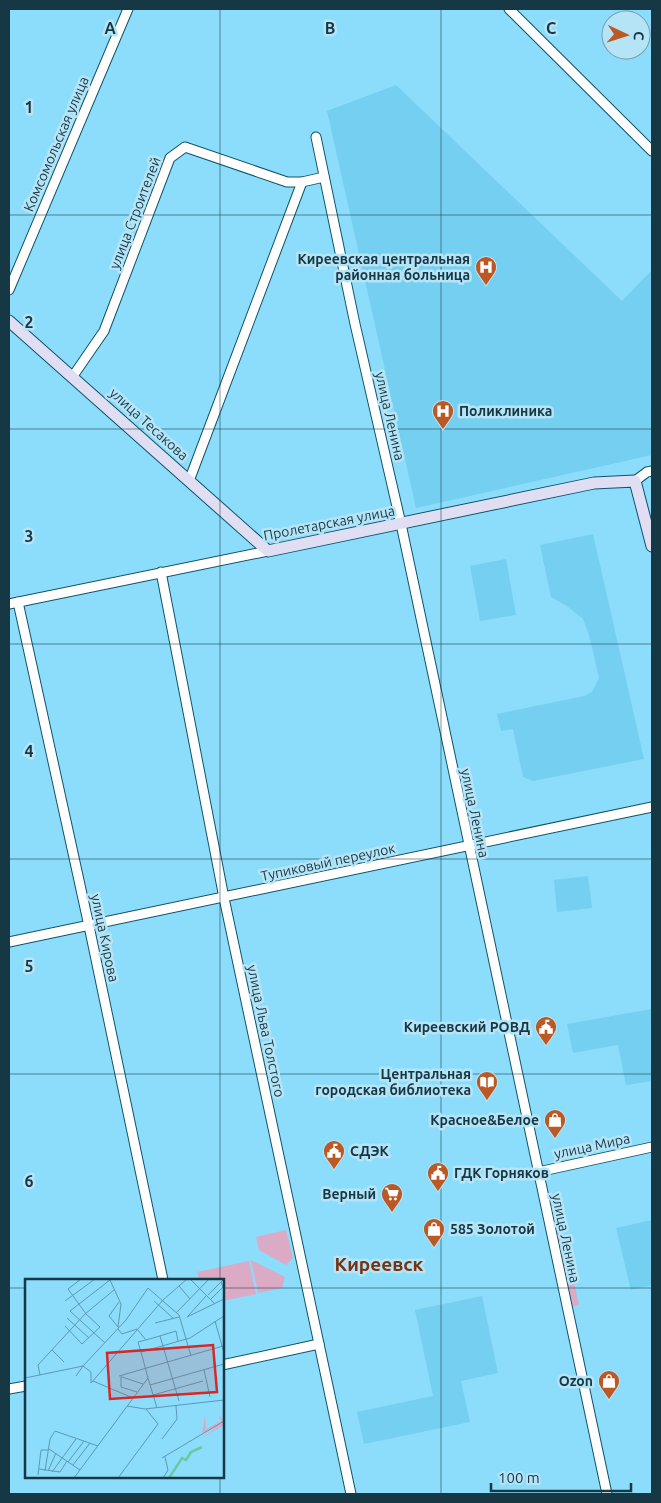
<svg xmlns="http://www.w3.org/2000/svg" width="661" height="1503" font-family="Ubuntu,sans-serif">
<rect width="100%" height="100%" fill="#8cdcfb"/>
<g fill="#75cff1">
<polygon points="396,85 622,301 652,270 652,455 416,508 327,111"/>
<polygon points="593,534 644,759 533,781 523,777 513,729 501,731 497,714 584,696 592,692 599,678 589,635 583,619 567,606 551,597 540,545"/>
<polygon points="506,559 516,615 480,621 470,566"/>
<polygon points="588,876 592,908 557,912 554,880"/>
<polygon points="652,1009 652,1081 626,1085 618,1045 573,1053 567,1024"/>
<polygon points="652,1220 652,1285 631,1290 616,1228"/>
<polygon points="482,1296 498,1373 461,1381 470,1422 364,1444 357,1412 433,1396 415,1310"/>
</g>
<g fill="#dbabc5">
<polygon points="558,1211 579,1305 571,1307 551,1212"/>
<polygon points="286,1230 293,1258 286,1265 259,1250 256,1237"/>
<polygon points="251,1260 285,1277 282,1288 258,1293"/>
<polygon points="249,1261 256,1294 223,1301 222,1280 199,1280 197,1272"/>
</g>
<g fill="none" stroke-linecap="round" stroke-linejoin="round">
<g stroke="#105369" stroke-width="11">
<g id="minor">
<polyline points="509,9 652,151"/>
<polyline points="316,137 355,324 401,524 607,1494"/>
<polyline points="9,290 128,9"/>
<polyline points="73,376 104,331 170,158 185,147 287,182 302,182 324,177"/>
<polyline points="189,481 302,182"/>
<polyline points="635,481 647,472 652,471"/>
<polyline points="161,572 224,898 351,1494"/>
<polyline points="18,602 89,926 163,1280"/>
<polyline points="9,604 268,551"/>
<polyline points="9,942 652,807"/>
<polyline points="538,1172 652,1147"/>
<polyline points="222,1365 319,1344"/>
<polyline points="9,1389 26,1386"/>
</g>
</g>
<g stroke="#105369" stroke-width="13">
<polyline id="secondary" points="9,321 268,551 594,483 635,481 652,546"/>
</g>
<use href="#minor" stroke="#fff" stroke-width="9"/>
<use href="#secondary" stroke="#dfdef2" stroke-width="11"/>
</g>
<path fill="none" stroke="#163744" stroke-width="1" stroke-opacity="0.55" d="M 220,9 L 220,1280M 441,9 L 441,1494M 9,215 L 652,215M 9,429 L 652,429M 9,644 L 652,644M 9,859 L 652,859M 9,1074 L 652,1074M 9,1288 L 26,1288M 222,1288 L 652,1288M 220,1477 L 220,1494"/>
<defs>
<g id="hospital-pin" transform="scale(1.125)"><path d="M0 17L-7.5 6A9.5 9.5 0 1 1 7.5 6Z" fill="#bc5823" stroke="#b6e4f7"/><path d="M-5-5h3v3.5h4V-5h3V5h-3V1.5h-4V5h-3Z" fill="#fff"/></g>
<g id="civic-pin" transform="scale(1.125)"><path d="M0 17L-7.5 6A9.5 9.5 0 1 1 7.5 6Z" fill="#bc5823" stroke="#b6e4f7"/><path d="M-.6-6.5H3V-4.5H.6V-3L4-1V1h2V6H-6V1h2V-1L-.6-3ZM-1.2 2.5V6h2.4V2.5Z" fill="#fff"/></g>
<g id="library-pin" transform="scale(1.125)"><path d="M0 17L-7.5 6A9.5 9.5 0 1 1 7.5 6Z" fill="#bc5823" stroke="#b6e4f7"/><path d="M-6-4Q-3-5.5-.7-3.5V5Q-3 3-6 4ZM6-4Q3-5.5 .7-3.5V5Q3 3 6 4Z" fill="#fff"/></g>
<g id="shop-pin" transform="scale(1.125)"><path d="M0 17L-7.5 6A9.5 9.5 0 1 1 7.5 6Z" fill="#bc5823" stroke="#b6e4f7"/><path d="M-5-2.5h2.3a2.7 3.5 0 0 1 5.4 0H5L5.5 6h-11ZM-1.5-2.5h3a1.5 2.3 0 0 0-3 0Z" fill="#fff"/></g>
<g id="supermarket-pin" transform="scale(1.125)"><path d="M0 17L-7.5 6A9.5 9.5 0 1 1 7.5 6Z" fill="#bc5823" stroke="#b6e4f7"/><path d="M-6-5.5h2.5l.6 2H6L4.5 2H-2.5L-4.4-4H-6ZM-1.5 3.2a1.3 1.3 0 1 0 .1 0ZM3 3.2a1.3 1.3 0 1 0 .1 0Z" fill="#fff"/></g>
</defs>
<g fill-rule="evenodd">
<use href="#hospital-pin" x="486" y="267"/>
<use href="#hospital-pin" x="443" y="411"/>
<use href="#civic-pin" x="546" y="1027"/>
<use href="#library-pin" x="487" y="1082"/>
<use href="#shop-pin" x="555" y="1120"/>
<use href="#civic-pin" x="334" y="1151"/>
<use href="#civic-pin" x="438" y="1173"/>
<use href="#supermarket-pin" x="392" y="1194"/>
<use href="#shop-pin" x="434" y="1229"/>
<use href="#shop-pin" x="609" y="1381"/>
</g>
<g text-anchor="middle" stroke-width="5" stroke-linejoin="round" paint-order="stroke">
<g font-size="14" fill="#163744" stroke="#b6e4f7">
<text transform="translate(56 144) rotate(-67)" y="5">Комсомольская улица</text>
<text transform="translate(135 213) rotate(-69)" y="5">улица Строителей</text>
<text transform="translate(390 416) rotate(77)" y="5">улица Ленина</text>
<text transform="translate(149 424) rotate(42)" y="5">улица Тесакова</text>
<text transform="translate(329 523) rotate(-11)" y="5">Пролетарская улица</text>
<text transform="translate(475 813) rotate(78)" y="5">улица Ленина</text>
<text transform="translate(328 862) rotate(-12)" y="5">Тупиковый переулок</text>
<text transform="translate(105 938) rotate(78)" y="5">улица Кирова</text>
<text transform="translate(266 1031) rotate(78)" y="5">улица Льва Толстого</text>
<text transform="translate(592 1146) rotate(-12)" y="5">улица Мира</text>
<text transform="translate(566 1238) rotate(78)" y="5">улица Ленина</text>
</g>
<g font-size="14" font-weight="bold" fill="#163744" stroke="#b6e4f7" text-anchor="end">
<text x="470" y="264">Киреевская центральная<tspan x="470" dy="16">районная больница</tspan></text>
<text x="459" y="416" text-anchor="start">Поликлиника</text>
<text x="530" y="1032">Киреевский РОВД</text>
<text x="471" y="1079">Центральная<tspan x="471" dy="16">городская библиотека</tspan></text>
<text x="539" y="1125">Красное&amp;Белое</text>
<text x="350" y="1156" text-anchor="start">СДЭК</text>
<text x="454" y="1178" text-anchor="start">ГДК Горняков</text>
<text x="376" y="1199">Верный</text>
<text x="450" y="1234" text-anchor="start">585 Золотой</text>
<text x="593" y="1386">Ozon</text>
</g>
<g font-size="19" font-weight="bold" fill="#743414" stroke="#b6e4f7">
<text x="379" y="1271">Киреевск</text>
</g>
</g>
<g transform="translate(25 1279)">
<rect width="199" height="199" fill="#8cdcfb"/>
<path d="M 180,136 L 181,150 L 196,142 L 193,136 L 197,139 L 199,146 L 174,161 L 193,148 L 177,154 Z" fill="#dbabc5"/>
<path fill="none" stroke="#6bc9a2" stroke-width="2.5" d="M 144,199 L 157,179 L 161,181 L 166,173 L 177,168"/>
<path fill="none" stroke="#5d9ab2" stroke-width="1" d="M 56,0 L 43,10 L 61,35M 165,0 L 189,24M 85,1 L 96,25 L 93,48M 154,7 L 165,20M 183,16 L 199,0M 186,20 L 198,8 L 196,3M 40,22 L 70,0M 129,22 L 148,39M 151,34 L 184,0M 163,37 L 182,16M 162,38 L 199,20M 42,39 L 64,59M 190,42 L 199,74M 130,44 L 154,38M 40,47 L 57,65 L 75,48 L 61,35M 94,49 L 84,37 L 94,23M 93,50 L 97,55 L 112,50 L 121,61M 135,57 L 154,122M 161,60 L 166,77M 80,64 L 45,32 L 85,1M 27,71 L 39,83M 116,73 L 113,63 L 128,59 L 151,52 L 153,62M 179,91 L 185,118M 15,96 L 13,86 L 60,35 L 89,11M 51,97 L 58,87 L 66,93 L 66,104M 94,97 L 198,67M 96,97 L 96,108 L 112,113M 97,98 L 118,105M 0,99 L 58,87 L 101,41 L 123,9 L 154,36 L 161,60M 123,99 L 132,129M 68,102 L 108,119M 66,104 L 138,21 L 162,0M 125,106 L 199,85M 128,116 L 178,102M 102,127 L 120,130 L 199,121M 137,160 L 152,140 L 151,127M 24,170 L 55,191M 137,179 L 199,142M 43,183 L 59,162M 48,186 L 65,164M 14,190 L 35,193 L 42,182M 20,192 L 25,160 L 30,152 L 73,167M 23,192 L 31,174M 27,193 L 51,160M 13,196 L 16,171 L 23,171M 49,199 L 123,99 L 116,73 L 165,59 L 199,37M 93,199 L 133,145 L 121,130M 138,199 L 143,191 L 140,178"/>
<path fill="#d62828" fill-opacity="0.15" stroke="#d62828" stroke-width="2.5" d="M 188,66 L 192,113 L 85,120 L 82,74 Z"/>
<rect width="199" height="199" fill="none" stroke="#163744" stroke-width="2.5"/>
</g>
<g font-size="16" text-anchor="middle" font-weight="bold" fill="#163744" stroke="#b6e4f7" stroke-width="5" stroke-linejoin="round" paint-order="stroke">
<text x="110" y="34">A</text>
<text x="330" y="34">B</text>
<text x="551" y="34">C</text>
<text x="29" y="113">1</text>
<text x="29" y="328">2</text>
<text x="29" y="542">3</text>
<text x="29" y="757">4</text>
<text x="29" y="972">5</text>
<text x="29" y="1187">6</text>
</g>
<rect width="661" height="1503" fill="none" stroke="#163744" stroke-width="20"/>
<g transform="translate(626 35) rotate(94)"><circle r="24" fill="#b6e4f7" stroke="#769faf"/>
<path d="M0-4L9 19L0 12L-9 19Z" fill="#bc5823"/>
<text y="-8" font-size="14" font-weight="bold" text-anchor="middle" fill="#163744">С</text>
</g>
<path d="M491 1483v8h140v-8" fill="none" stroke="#163744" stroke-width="2.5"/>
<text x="498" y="1483" font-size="15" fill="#163744" stroke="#b6e4f7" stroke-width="4" paint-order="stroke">100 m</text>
</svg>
